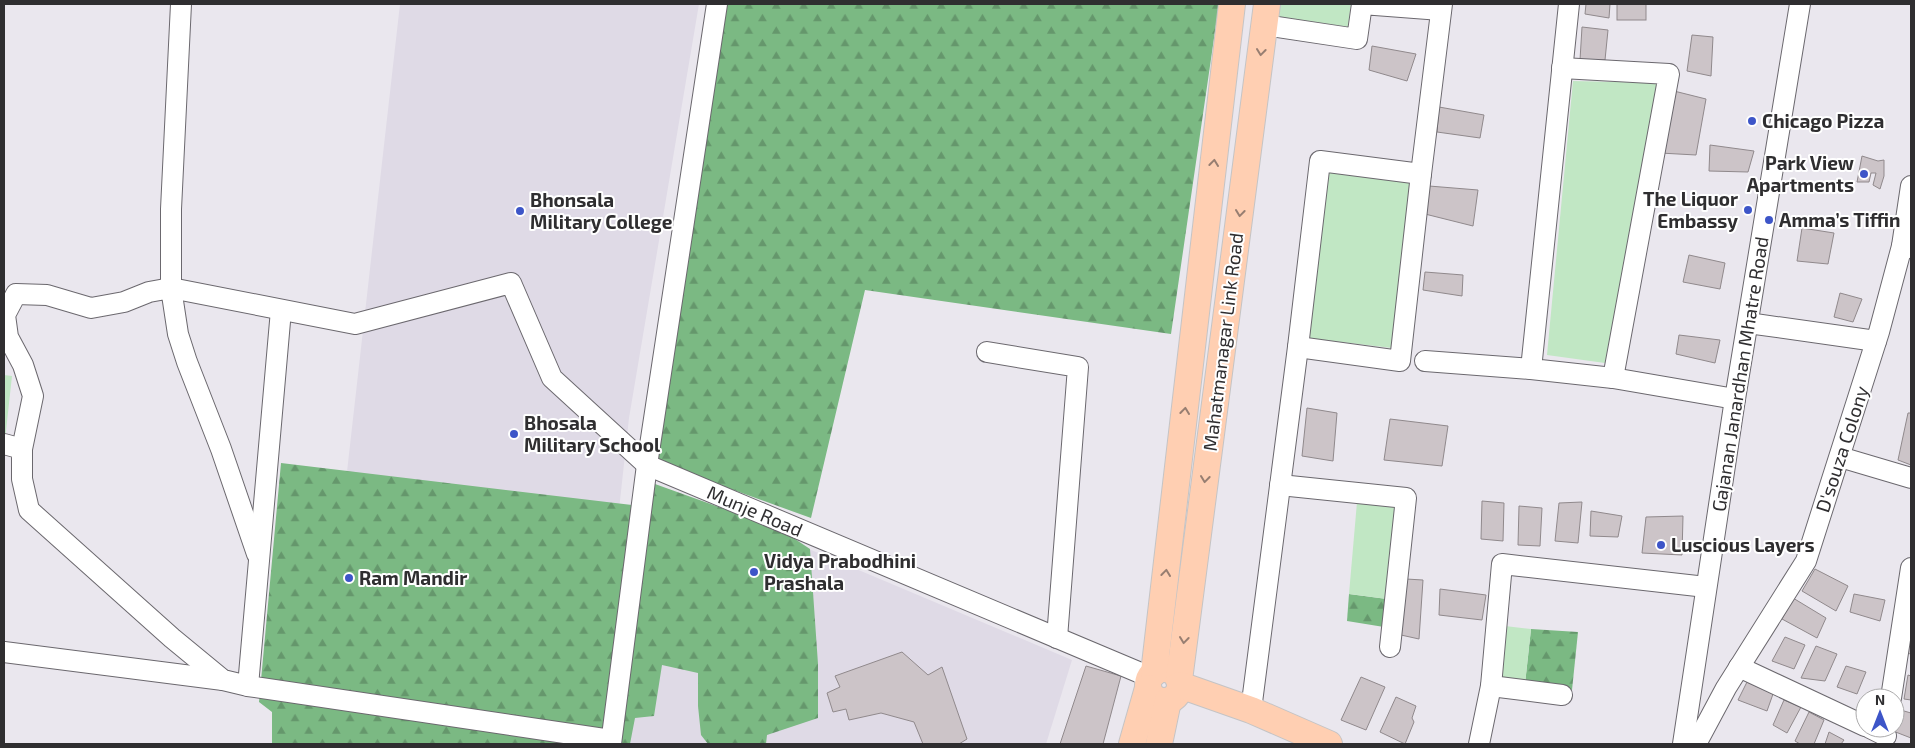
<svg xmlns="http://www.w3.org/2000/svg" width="1915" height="748" font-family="'Exo 2',sans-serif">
<defs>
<pattern id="forest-firs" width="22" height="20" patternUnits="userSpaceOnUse" patternTransform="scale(1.25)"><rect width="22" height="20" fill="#7bb983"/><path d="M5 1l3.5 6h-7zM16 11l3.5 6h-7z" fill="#65976c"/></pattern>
</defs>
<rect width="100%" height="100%" fill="#eae7ee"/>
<g fill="#dfdae6">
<polygon points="400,4 699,4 629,418 618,519 343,507"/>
<polygon points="655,484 1072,660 1046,744 622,744"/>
</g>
<g fill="url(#forest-firs)">
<polygon points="726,4 1219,4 1171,334 865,290 811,518 653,461"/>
<polygon points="281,463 632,505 655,484 780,529 810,549 818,664 818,718 767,735 766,744 708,744 701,735 698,706 698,673 662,665 654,716 635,718 630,744 272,744 272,712 259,702"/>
<polygon points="1349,594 1387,599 1384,627 1347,621"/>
<polygon points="1531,629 1578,632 1572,690 1525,684"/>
</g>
<g fill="#c1e7c4">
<polygon points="1276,4 1351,4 1348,27 1274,16"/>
<polygon points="1573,81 1660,83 1605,363 1547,355"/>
<polygon points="1329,172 1412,182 1392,348 1307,338"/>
<polygon points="4,375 12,376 4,449"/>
<polygon points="1357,502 1396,506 1387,599 1349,594"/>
<polygon points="1505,626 1531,629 1525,684 1499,679"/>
</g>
<g fill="#ccc4c8" stroke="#90898c">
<polygon points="1586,4 1610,4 1609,18 1585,14"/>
<rect x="1617" y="4" width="29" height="16"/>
<polygon points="1582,27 1608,30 1605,60 1580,60"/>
<polygon points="1692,35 1713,37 1711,76 1687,71"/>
<polygon points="1372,46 1416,54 1407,81 1369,70"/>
<polygon points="1674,91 1706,99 1696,155 1660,153"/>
<polygon points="1439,107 1484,115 1480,138 1437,132"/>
<polygon points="1710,145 1754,151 1748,172 1709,171"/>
<polygon points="1862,156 1878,161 1884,160 1884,176 1880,189 1873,185 1876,173 1871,173 1869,182 1857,182"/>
<polygon points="1429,186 1478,190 1473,226 1425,214"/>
<polygon points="1802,228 1834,233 1828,264 1797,261"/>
<polygon points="1689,255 1725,263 1720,289 1683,282"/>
<polygon points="1425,272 1463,275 1462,296 1423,290"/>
<polygon points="1840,293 1862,299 1853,322 1834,317"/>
<polygon points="1679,335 1720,340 1715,363 1676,354"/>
<polygon points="1307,408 1337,413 1333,461 1302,456"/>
<polygon points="1908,413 1911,413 1911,465 1898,460"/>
<polygon points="1390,419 1448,426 1442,466 1384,460"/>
<polygon points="1482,501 1504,503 1503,541 1481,539"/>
<polygon points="1582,502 1578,543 1555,541 1559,503"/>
<polygon points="1519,506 1542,508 1540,546 1518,545"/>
<polygon points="1591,511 1622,516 1618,537 1590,536"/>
<polygon points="1683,516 1682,555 1642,553 1646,517"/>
<polygon points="1815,569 1848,586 1836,611 1802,591"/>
<polygon points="1406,579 1423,580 1419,639 1401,635"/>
<polygon points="1440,589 1486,595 1482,620 1439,615"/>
<polygon points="1854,594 1885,600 1880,621 1850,612"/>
<polygon points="1793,598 1826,618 1817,638 1782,619"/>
<polygon points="1911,626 1911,654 1906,653"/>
<polygon points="1785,637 1805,645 1794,669 1772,661"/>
<polygon points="1816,646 1837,654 1825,681 1801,678"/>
<polygon points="902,652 928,675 942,667 967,739 959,744 923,744 914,722 881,713 849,720 846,709 833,712 827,693 840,687 835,676"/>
<polygon points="1086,666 1121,676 1103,744 1060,744"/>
<polygon points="1846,666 1866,672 1857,694 1837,687"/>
<polygon points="1908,675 1911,676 1911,700 1904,699"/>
<polygon points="1361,677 1385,687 1366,730 1341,720"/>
<polygon points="1747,682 1773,694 1767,711 1738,700"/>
<polygon points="1396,697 1416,706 1412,718 1414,722 1405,744 1380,732"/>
<polygon points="1784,700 1801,707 1787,733 1773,725"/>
<polygon points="1897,709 1911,713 1911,738 1893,731 1895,728"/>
<polygon points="1809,712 1824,720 1814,744 1800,744 1795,741"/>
<polygon points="1829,732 1844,740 1841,744 1825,744"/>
</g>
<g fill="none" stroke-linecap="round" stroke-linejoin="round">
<g stroke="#6b686e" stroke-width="22">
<g id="minor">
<polyline points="181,4 171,209 171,288 355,324 511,283 552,378 647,465 1150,677"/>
<polyline points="1569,4 1531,369 1613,378 1735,399"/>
<polyline points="1265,25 1357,39 1362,4 1441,10"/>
<polyline points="1562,68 1669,74 1613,378"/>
<polyline points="1911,186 1902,246 1911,248"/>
<polyline points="281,310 248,686 611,740"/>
<polyline points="1748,323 1876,341"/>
<polyline points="1298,347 1400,361 1421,174"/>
<polyline points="987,352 1078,367 1057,638"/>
<polyline points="1425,361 1531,369"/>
<polyline points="4,444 22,449 22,479 29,510 172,638 223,680 248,686"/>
<polyline points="22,449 33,396 23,365 8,337 5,315 16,294 47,295 91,308 124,302 149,292 171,288 178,334 187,362 221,449 257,554"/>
<polyline points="1840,457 1911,478"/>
<polyline points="1280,485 1406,498 1390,647"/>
<polyline points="4,652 223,680"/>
<polyline points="1739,667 1865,726"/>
<polyline points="1491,686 1562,695"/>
<polyline points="1891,698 1911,568"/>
<polyline points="1251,710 1298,347 1320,161 1421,174 1442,4"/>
<polyline points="1870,728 1886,736"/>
<polyline points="611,744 647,465 717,4"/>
<polyline points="1479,744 1491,686 1502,564 1706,587"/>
<polyline points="1683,744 1735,399 1800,4"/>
<polyline points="1696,744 1726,688 1806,561 1879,332 1902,246"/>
</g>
</g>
<g stroke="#c5c4c5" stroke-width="28">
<g id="major">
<circle cx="1164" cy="685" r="16"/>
<polyline points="1154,673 1232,4"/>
<polyline points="1179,680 1267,4"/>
<polyline points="1180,685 1251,710 1329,744"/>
<polyline points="1132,744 1148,688"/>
<polyline points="1159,744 1168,701"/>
</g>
</g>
<use href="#minor" stroke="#fff" stroke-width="20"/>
<use href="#major" stroke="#ffcfb2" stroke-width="26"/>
</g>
<defs><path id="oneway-chevron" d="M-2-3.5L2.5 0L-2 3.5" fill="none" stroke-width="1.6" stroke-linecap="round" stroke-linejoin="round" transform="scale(1.25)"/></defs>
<g stroke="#977e71">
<use href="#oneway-chevron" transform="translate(1261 52) rotate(97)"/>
<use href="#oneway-chevron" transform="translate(1214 163) rotate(-83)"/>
<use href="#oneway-chevron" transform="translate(1240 213) rotate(97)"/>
<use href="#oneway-chevron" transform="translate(1185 411) rotate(-83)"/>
<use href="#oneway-chevron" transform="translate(1205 479) rotate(97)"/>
<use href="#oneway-chevron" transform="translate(1166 573) rotate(-83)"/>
<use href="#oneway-chevron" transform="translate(1184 640) rotate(97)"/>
</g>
<g fill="#3d55c8" stroke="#fff" stroke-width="2">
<circle cx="1752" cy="121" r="5"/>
<circle cx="1864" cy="174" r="5"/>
<circle cx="1748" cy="210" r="5"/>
<circle cx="520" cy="211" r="5"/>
<circle cx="1769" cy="220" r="5"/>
<circle cx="514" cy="434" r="5"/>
<circle cx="1661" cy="545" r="5"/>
<circle cx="754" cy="572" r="5"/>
<circle cx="349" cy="578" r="5"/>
</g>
<g text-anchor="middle" stroke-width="4" stroke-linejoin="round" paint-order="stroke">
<g font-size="19" font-weight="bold" fill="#2f2e30" stroke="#fff" text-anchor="start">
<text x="1762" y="128">Chicago Pizza</text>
<text x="1854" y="170" text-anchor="end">Park View<tspan x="1854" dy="22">Apartments</tspan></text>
<text x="1738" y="206" text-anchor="end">The Liquor<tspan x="1738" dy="22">Embassy</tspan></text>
<text x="530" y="207">Bhonsala<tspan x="530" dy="22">Military College</tspan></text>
<text x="1779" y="227">Amma’s Tiffin</text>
<text x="524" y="430">Bhosala<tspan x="524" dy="22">Military School</tspan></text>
<text x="1671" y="552">Luscious Layers</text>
<text x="764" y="568">Vidya Prabodhini<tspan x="764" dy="22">Prashala</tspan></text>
<text x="359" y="585">Ram Mandir</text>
</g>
<g font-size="19" fill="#2f2e30" stroke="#fff">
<text transform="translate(1223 342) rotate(-83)" y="7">Mahatmanagar Link Road</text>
<text transform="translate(1740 374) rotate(-81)" y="7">Gajanan Janardhan Mhatre Road</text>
<text transform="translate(1842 449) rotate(-72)" y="7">D'souza Colony</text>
<text transform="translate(755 511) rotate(23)" y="7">Munje Road</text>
</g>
</g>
<rect width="1915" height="748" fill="none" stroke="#2f2e30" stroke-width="10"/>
<g transform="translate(1880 713)"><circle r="24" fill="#ffffff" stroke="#acabac"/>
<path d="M0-4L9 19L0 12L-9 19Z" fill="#3d55c8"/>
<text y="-8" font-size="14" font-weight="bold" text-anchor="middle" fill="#2f2e30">N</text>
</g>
</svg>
